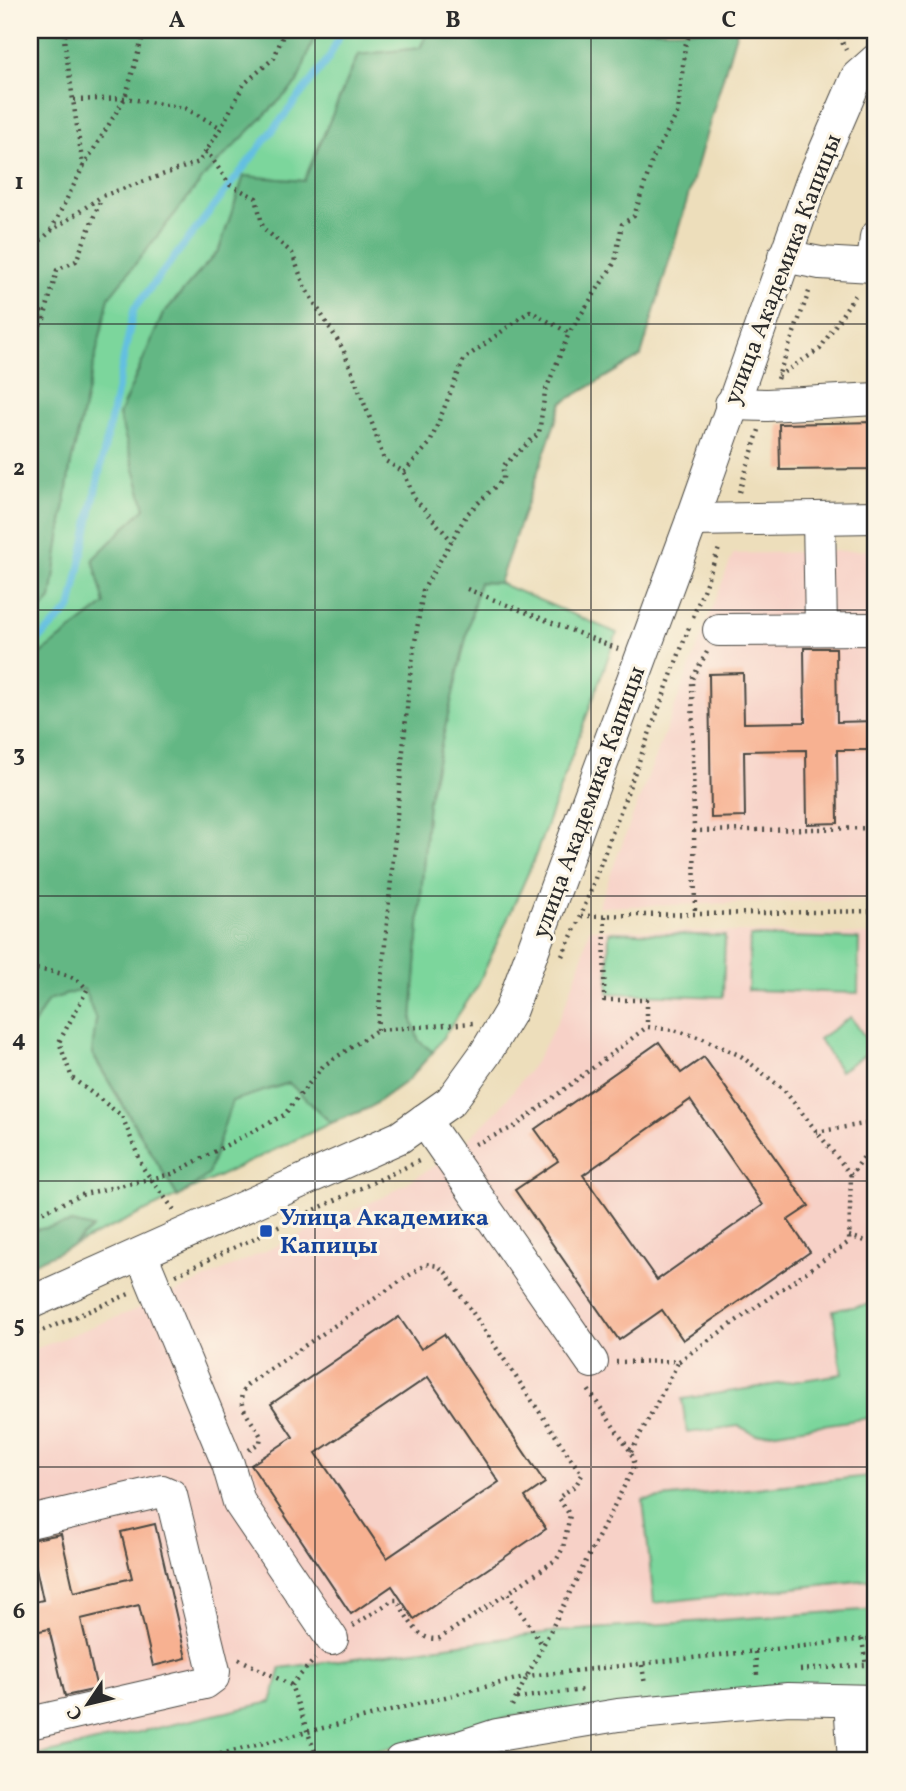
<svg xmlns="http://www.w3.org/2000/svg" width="906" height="1791" font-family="Vollkorn,serif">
<rect width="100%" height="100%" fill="#fcf5e5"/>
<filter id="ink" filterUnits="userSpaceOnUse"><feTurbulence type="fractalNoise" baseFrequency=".0143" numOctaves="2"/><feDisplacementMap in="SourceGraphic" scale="14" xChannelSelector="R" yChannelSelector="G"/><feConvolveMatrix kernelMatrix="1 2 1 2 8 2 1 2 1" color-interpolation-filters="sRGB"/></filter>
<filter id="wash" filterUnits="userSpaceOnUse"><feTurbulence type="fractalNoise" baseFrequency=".00686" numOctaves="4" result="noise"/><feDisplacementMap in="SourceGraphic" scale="28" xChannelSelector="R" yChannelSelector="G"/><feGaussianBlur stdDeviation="1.57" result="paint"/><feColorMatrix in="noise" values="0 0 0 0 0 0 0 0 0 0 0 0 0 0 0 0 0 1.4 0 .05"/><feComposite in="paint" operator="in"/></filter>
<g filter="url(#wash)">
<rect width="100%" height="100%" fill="#eddebb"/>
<g fill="#f7d1c7">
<polygon points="876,550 876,899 598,907 733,554"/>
<polygon points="589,929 876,935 876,1609 551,1632 282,1668 271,1702 30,1757 30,1351 150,1304 387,1195 436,1165 460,1147 499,1109 536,1061 562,1013 581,962"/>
</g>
<g fill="#7bd69c" stroke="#538064" stroke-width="2">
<polygon points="317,30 429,30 420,48 358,55 304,181 244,176 219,250 163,314 119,415 145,508 93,559 105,604 33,660 30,665 30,622 51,599 70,468 109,297 208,172 297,83"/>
<polygon points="479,582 499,583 617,633 533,862 477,987 433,1052 419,1041 412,1020 428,801"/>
<polygon points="609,932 725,936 723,997 608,993"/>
<polygon points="750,936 859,939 858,993 748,990"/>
<polygon points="84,989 96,1020 92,1054 178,1197 208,1175 231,1101 290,1083 331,1123 72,1246 92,1229 72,1223 30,1231 30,1031 48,1000"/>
<polygon points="851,1017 873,1049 840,1071 819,1039"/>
<polygon points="872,1304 876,1335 876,1417 756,1435 739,1426 687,1433 682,1399 842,1374 833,1310"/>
<polygon points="869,1476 876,1544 876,1579 654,1603 643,1500"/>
<polygon points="876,1609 876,1689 515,1716 337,1761 30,1761 30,1757 271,1702 281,1668 551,1632"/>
</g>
<g fill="#64b784" stroke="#487158" stroke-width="2">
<polygon points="30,30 317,30 297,83 208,172 109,297 70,468 51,599 30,622"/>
<polygon points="429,30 737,30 641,356 562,403 499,583 479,582 428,801 412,1020 419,1041 433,1052 408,1080 369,1108 331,1123 289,1083 232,1101 208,1175 178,1197 92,1053 96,1020 84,989 48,1000 30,1031 30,665 33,660 105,604 93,559 145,508 119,415 163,314 219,250 244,176 304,181 358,55 420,48"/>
<polygon points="72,1223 93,1228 72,1246 30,1265 30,1231"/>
</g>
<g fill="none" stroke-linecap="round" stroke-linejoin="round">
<polyline stroke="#64bfe1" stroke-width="7" points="30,648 71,608 134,309 329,58 342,30"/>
</g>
<g id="blocks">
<g fill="#f7b191" fill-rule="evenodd">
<polygon points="876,422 876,469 780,470 779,424"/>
<polygon points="804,648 836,648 837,722 876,721 876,750 837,750 838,823 807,824 806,750 744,751 745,817 711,818 709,674 743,673 744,723 805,722"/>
<path d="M 659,1042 L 681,1073 L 704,1057 L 809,1206 L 788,1220 L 810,1252 L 683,1340 L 662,1310 L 619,1340 L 515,1190 L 558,1161 L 535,1129 ZM 690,1100 L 763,1205 L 657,1280 L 583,1175 Z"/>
<path d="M 399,1317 L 421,1349 L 444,1334 L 545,1483 L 525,1497 L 546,1529 L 414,1619 L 392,1586 L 351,1614 L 251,1465 L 293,1437 L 271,1404 ZM 428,1377 L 499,1482 L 387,1558 L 316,1453 Z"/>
<polygon points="155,1524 186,1658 153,1666 139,1605 81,1619 97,1689 65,1696 49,1629 30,1633 30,1603 43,1600 30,1540 61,1534 74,1592 132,1578 121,1532"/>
</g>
</g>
</g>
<g filter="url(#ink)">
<use href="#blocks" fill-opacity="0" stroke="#484641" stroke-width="2"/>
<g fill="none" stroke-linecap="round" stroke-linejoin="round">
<g stroke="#484641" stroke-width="34">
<g id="minor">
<polyline points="784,256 820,263 873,266 876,237"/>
<polyline points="731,404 767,405 876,399"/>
<polyline points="819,518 821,629"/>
<polyline points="692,520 876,517"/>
<polyline points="719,630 876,629"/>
<polyline points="424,1120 592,1362"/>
<polyline points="141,1254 228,1464 239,1502 332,1639"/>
<polyline points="30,1303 400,1137 451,1101 485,1054 510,1012 692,520 812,181 857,77 876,60"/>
<polyline points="30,1522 162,1491 171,1495 214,1671 213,1677 205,1683 30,1723"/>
<polyline points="850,1701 854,1761"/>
<polyline points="400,1761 460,1747 497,1735 618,1715 788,1699 876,1701"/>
</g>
</g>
<g stroke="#484641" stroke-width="4.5" stroke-dasharray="2 5" stroke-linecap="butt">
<polyline points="836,30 846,50"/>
<polyline points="74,100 125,98 185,108 221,128"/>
<polyline points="206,150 230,185 256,198 263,228 292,253 305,288 343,349 373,426 384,460 404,472 414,498 452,541"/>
<polyline points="83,167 125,98 143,36 147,30"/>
<polyline points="51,230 83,167 64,39 67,30"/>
<polyline points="30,250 51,231 102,196 199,162 221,128 244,84 274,58 285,30"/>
<polyline points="30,285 44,319 30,340"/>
<polyline points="44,319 57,270 76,261 101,199"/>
<polyline points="778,376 820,349 856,293"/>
<polyline points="777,379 810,289"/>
<polyline points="404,472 430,443 464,359 530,311 569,333 615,262 622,224 634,216 654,156 678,112 685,46 691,30"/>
<polyline points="739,492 759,430"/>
<polyline points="467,589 618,649"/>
<polyline points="693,617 720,546"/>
<polyline points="707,652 692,679 694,831 876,828"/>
<polyline points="694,831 695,914"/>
<polyline points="581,916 876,911"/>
<polyline points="605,916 604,1000 647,1000 647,1027"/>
<polyline points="562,956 581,916 690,625"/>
<path d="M 30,968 C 49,972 76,972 87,990 L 59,1042 L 72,1078 L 122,1116 L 143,1168 L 174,1210"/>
<polyline points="377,1030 410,675 423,590 467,514 503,479 503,466 539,433 545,392 569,333"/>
<polyline points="816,1132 876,1122"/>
<polyline points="475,1144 514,1127 647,1027 674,1030 701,1038 741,1056 784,1090 851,1175"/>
<polyline points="30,1217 84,1194 172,1174 284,1115 323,1066 377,1030 473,1023"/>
<polyline points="849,1236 876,1244"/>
<polyline points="176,1275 421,1160"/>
<polyline points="30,1336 129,1294"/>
<polyline points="616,1362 679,1361 849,1242 851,1175 876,1140"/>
<path d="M 249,1450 L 260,1442 L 261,1437 C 253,1419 230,1403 248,1384 L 426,1264 L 438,1266 L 446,1273 L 582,1475 L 576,1485 L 558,1498 L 570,1515 L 563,1548 L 557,1559 L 508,1593"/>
<polyline points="631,1452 679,1361"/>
<path d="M 353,1626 L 393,1600 L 397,1600 C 407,1616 418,1644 440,1638 L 508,1593 L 543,1646"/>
<polyline points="862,1639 866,1666"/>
<polyline points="755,1652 757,1675"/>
<polyline points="239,1659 291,1685 318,1761"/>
<polyline points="642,1665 645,1685"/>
<polyline points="800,1670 876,1664"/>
<polyline points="291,1685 315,1659"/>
<polyline points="517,1698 583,1690"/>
<polyline points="512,1706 635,1465 631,1452 587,1388"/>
<polyline points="193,1761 528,1676 876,1638"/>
</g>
<use href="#minor" stroke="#fff" stroke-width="32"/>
</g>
</g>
<path fill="none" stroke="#2b2b2b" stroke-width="2" stroke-opacity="0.55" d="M 315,30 L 315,1761M 591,30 L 591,1761M 30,324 L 876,324M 30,610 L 876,610M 30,896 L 876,896M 30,1181 L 876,1181M 30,1467 L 876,1467"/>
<rect fill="#1a4fb4" stroke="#fcf5e5" stroke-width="2.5" x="259" y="1224" width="14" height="14" rx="3.5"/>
<g text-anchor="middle" stroke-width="6" stroke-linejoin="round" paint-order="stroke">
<g font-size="24" fill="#2b2b2b" stroke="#fcf5e5">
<text transform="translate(782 269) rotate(-69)" y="8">улица Академика Капицы</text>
<text transform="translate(588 802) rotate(-70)" y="8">улица Академика Капицы</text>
</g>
<g font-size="24" font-weight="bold" fill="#164399" stroke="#fcf5e5" text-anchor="start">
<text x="280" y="1225">Улица Академика<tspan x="280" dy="28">Капицы</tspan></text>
</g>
</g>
<rect width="906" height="1791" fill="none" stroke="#fcf5e5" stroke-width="77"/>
<g transform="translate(88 1704) rotate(235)" stroke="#fcf5e5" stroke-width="5" paint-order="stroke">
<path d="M0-5L12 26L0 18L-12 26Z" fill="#2b2b2b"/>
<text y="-10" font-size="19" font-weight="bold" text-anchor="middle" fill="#2b2b2b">С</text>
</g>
<rect x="38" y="38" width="829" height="1714" fill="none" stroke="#2b2b2b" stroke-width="2.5"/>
<g font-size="23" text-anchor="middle" font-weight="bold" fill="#2b2b2b">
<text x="177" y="27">A</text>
<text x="453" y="27">B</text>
<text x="729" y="27">C</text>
<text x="19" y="189">1</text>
<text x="19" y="475">2</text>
<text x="19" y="761">3</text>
<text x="19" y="1046">4</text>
<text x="19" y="1332">5</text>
<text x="19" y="1618">6</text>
</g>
</svg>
